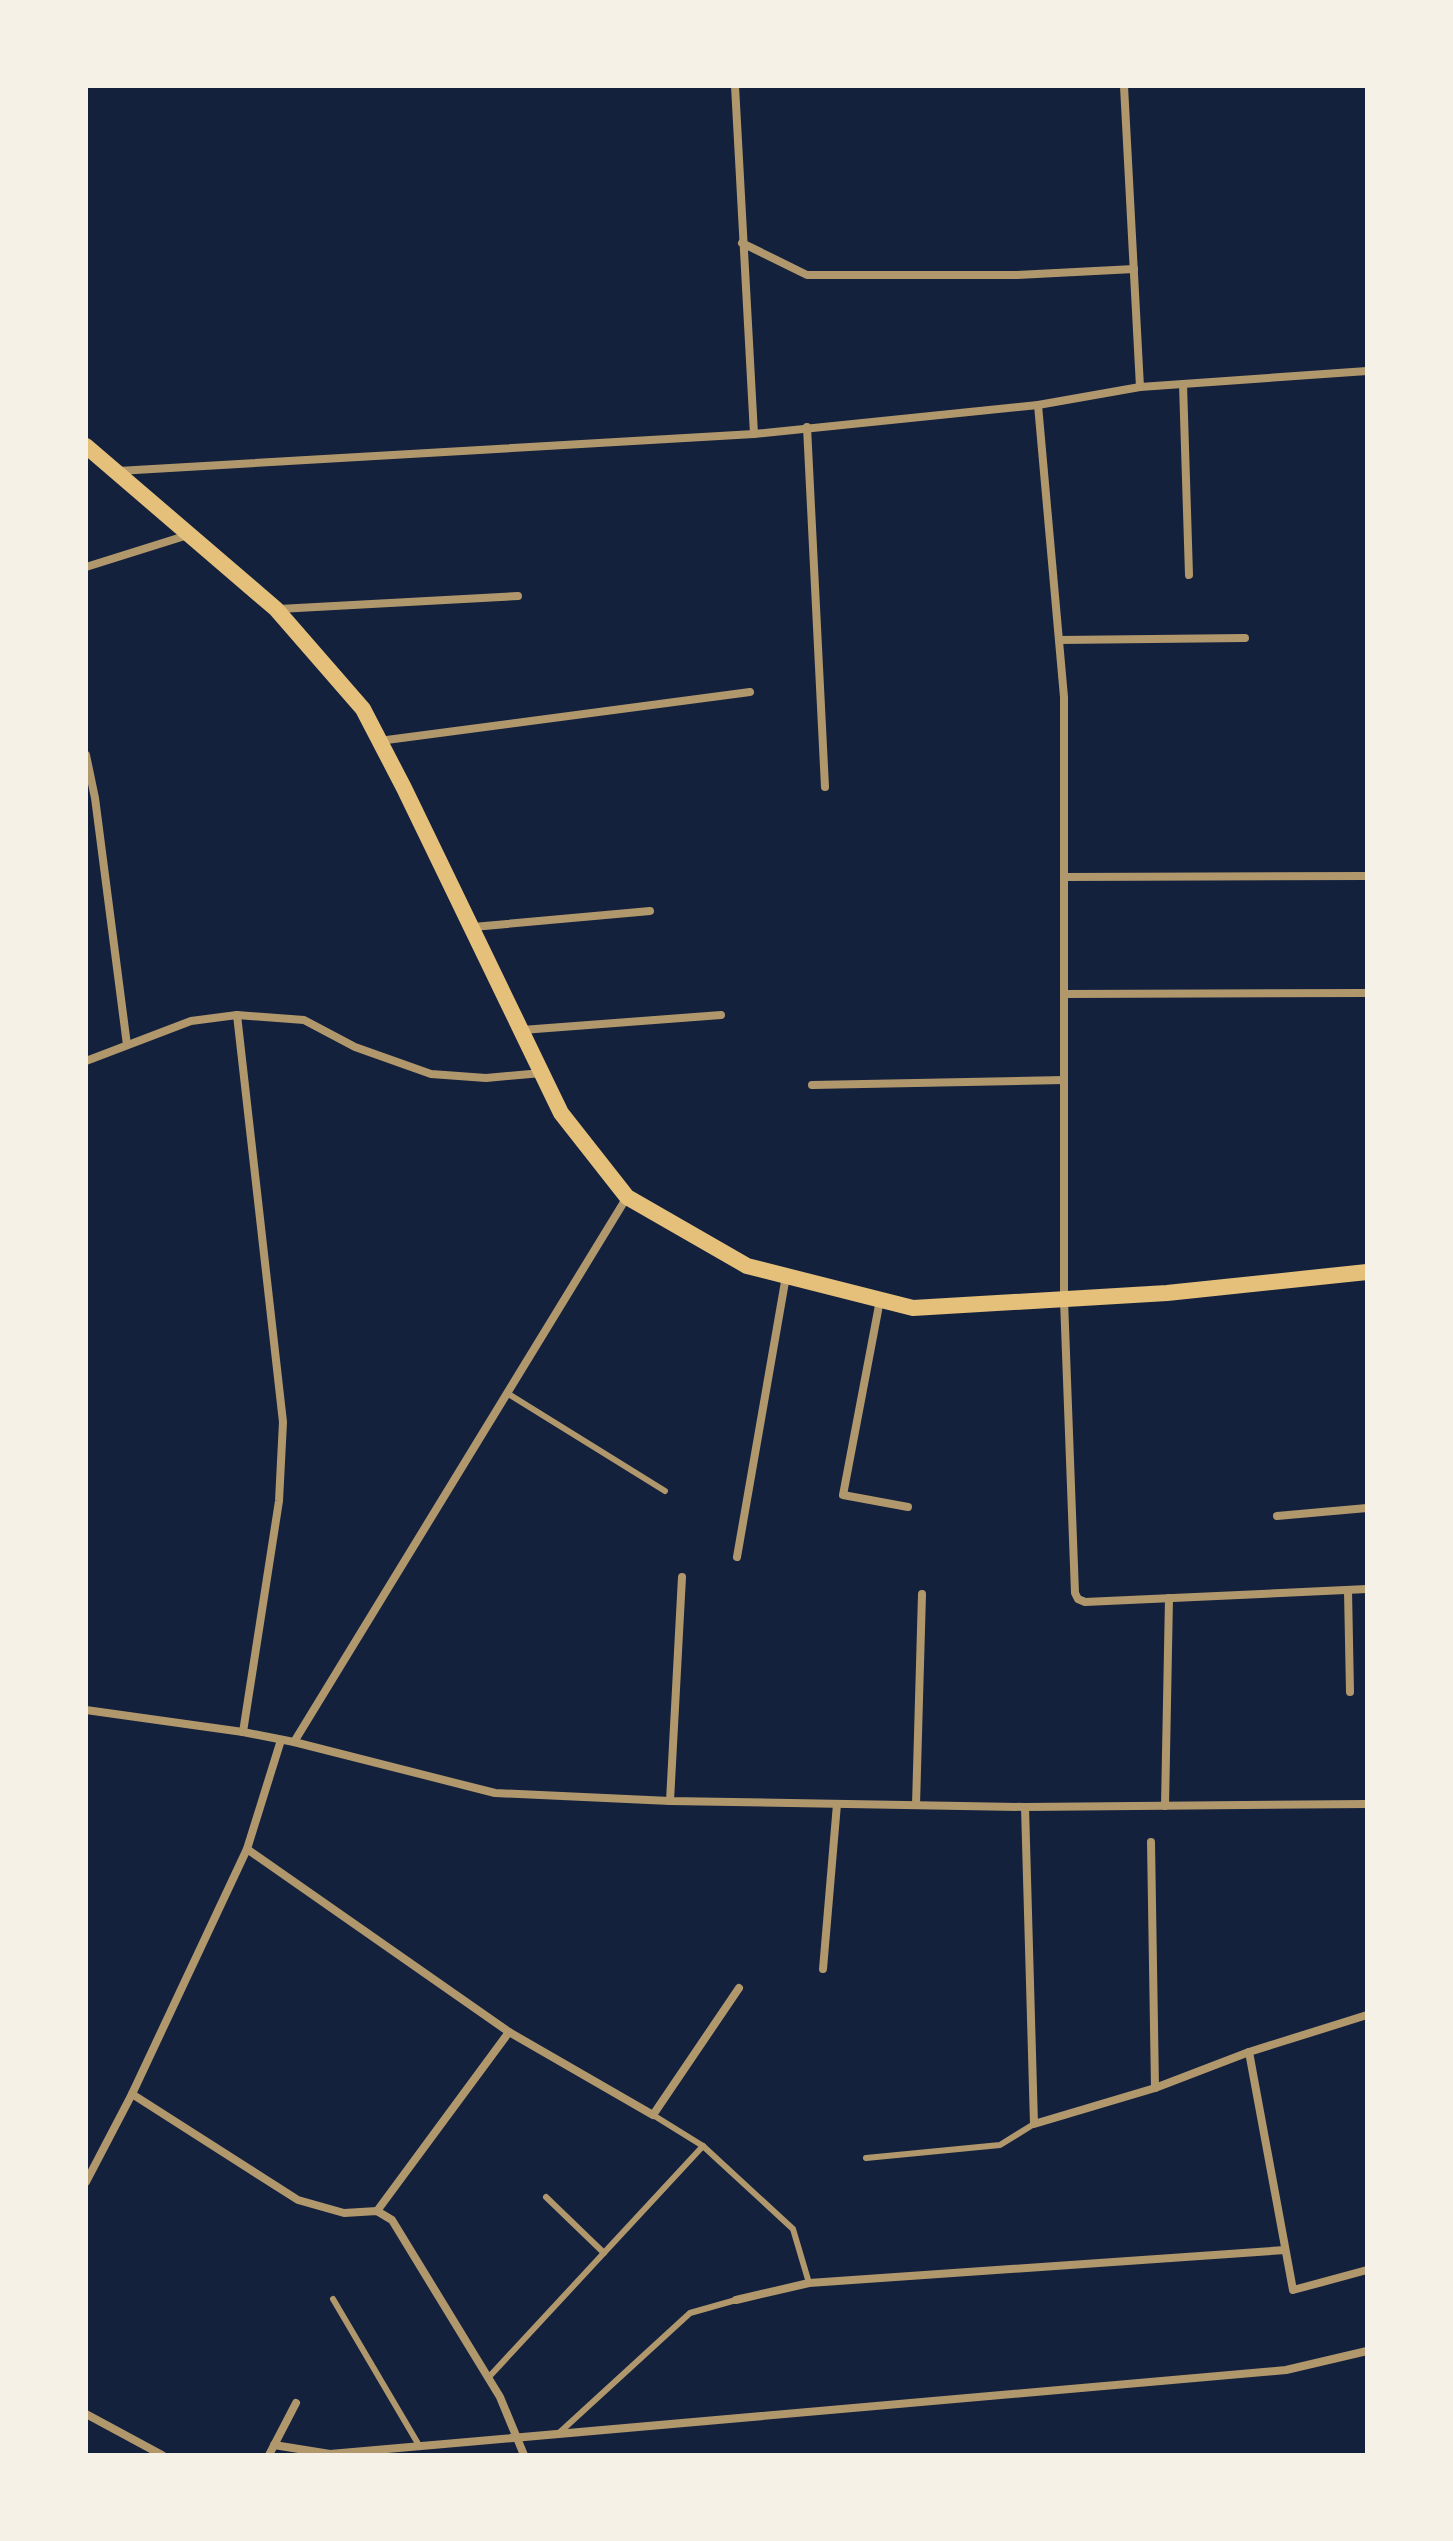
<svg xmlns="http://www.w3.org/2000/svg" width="1453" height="2541" font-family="'DM Sans',sans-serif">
<rect width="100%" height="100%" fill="#14213d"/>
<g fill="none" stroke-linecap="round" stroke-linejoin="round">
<g stroke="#b1986c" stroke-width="6">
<polyline points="507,1393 665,1491"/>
<polyline points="653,2115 703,2146 793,2229 809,2283"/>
<polyline points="866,2158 1000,2145 1034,2124"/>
<polyline points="546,2197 604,2253"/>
<polyline points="333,2299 420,2447"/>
<polyline points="488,2378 703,2146"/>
<polyline points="559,2433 690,2313 736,2300"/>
</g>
<g stroke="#b1986c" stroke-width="8">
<polyline points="735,86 754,434"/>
<polyline points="1124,86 1140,387"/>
<polyline points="742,243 807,275 1017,275 1134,269"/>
<polyline points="1183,384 1189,575"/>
<polyline points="1038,405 1064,697 1064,1300 1075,1593 1078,1599 1085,1602 1367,1589"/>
<polyline points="807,427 825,787"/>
<polyline points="118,471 754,434 1038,405 1140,387 1367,371"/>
<polyline points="86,567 188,535"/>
<polyline points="279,609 518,596"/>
<polyline points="1059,640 1245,638"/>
<polyline points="379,741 750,692"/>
<polyline points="86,755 95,798 127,1045"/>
<polyline points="1064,877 1367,876"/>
<polyline points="473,927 650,911"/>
<polyline points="1064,994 1367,993"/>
<polyline points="237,1015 283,1422 279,1501 243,1732"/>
<polyline points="522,1030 721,1015"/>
<polyline points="86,1061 191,1021 237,1015 304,1020 355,1047 431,1074 486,1078 542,1073"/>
<polyline points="812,1085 1064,1080"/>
<polyline points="880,1300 843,1495 908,1507"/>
<polyline points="1277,1516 1367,1508"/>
<polyline points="737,1557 786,1276"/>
<polyline points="1348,1590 1350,1692"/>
<polyline points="86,1710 243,1732 294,1742 495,1793 670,1801 1025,1807 1367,1804"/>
<polyline points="294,1742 627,1197"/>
<polyline points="670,1801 682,1577"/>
<polyline points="916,1805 922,1594"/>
<polyline points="1165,1806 1169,1598"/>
<polyline points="1025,1807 1034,2124 1155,2088 1249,2052 1367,2015"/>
<polyline points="1151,1842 1155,2088"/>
<polyline points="247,1849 509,2032 653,2115 739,1988"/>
<polyline points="823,1969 837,1804"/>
<polyline points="1249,2052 1293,2290 1367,2270"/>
<polyline points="132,2094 298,2200 344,2213 377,2211 392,2220 500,2397 524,2455"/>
<polyline points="86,2182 132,2094 247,1849 281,1740"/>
<polyline points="377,2211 509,2032"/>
<polyline points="736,2300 809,2283 1285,2250"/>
<polyline points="86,2414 162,2455"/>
<polyline points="274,2445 330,2454 1286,2370 1367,2351"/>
<polyline points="269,2455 296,2403"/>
</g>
<polyline stroke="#e5c07b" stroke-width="16" points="86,446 276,609 363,709 404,788 561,1113 627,1197 747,1266 913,1308 1167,1293 1367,1272"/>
</g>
<rect width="1453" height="2541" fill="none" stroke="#f6f1e7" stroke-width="176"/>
</svg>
